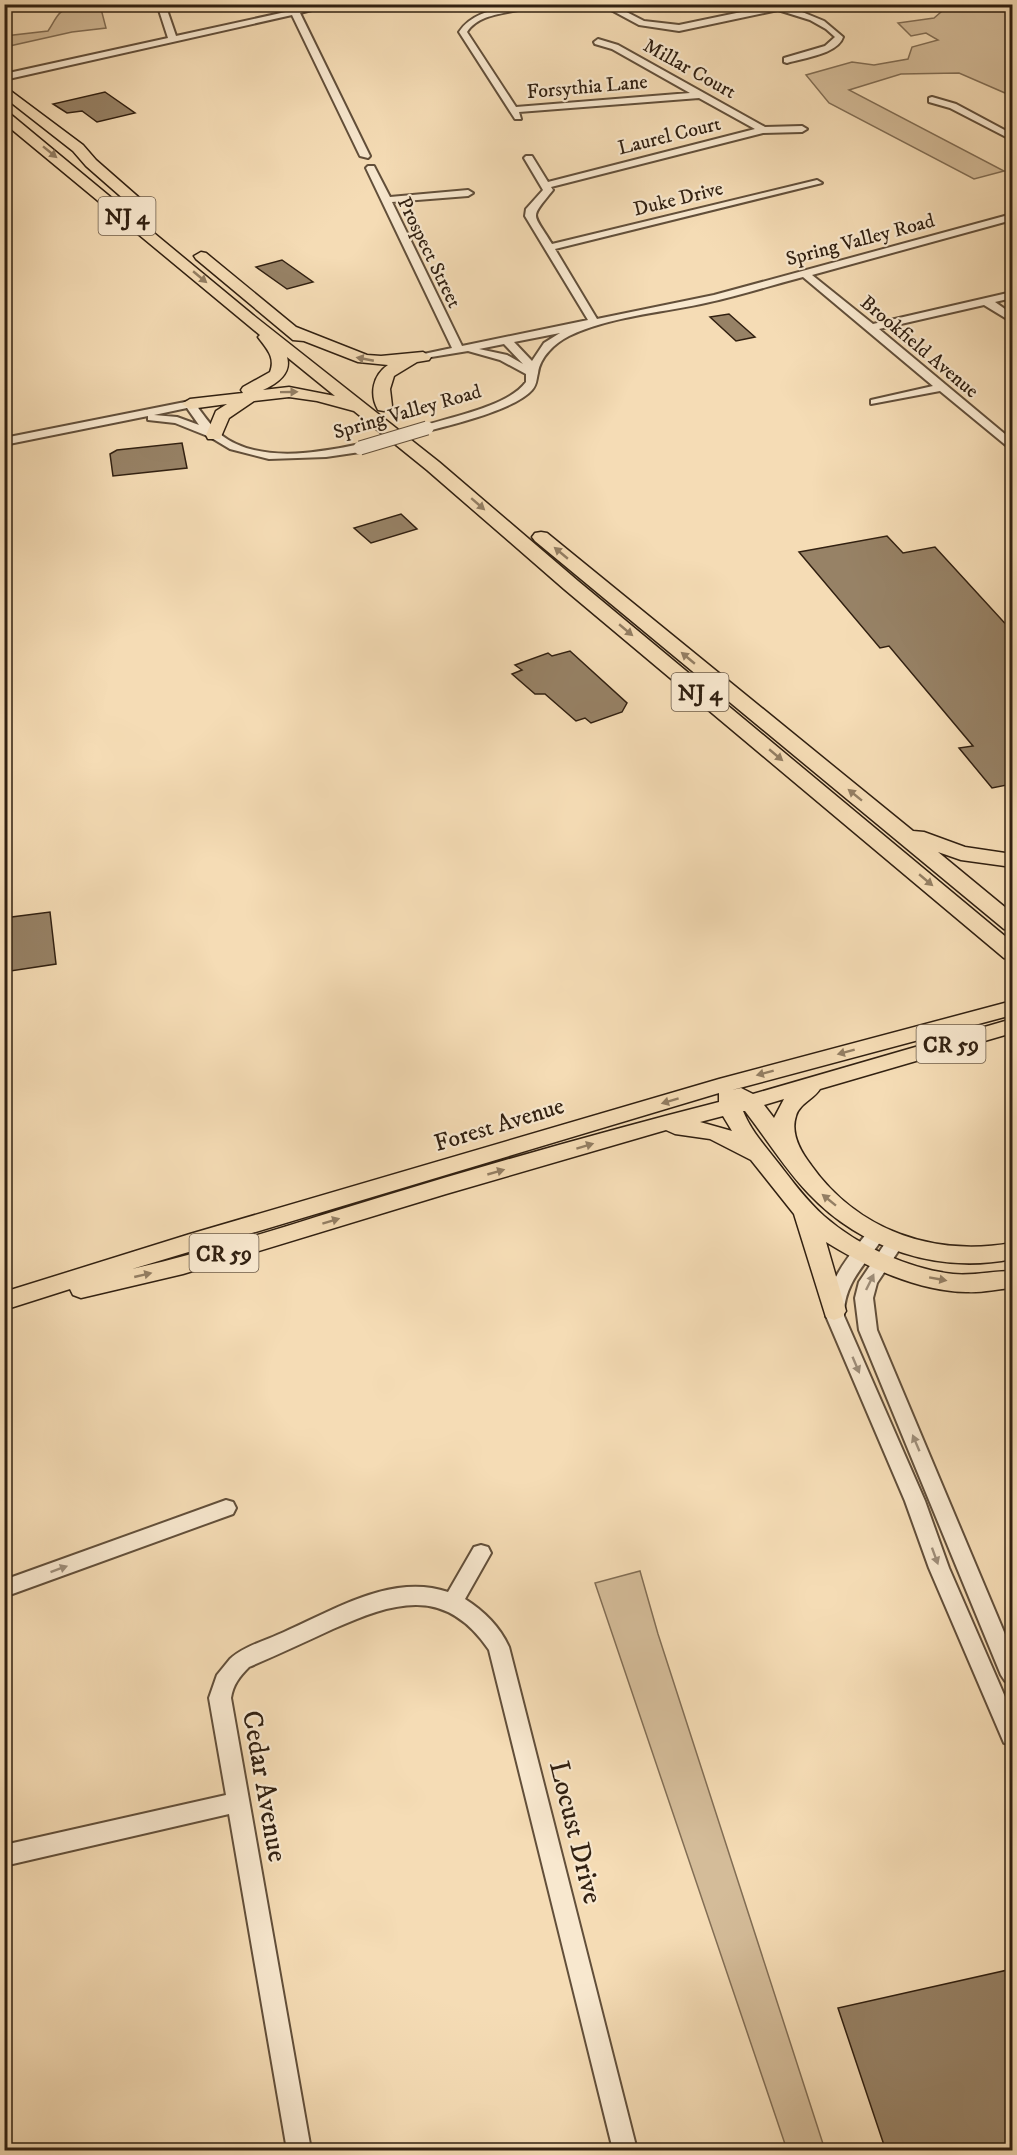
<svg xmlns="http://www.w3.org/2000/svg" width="1017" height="2155" font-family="'IM FELL DW Pica',serif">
<rect width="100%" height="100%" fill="#f5dcb5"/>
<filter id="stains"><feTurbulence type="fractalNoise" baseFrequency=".00333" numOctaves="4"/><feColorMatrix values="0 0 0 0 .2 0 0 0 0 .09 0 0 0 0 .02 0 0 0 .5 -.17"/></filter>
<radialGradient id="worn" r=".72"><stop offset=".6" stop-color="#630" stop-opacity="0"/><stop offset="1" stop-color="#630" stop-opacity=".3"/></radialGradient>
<g fill="#d4bc99" stroke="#826e55" stroke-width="1.5">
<path d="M 75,4 L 100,5 L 106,28 L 72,32 L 5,47 L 5,36 L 48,31 C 59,15 54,14 75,4 Z"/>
<polygon points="1012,5 1012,96 959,73 901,74 849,90 1004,171 974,179 829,103 806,75 852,62 874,65 908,59 912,47 938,40 926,33 911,36 898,23 934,18 948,6"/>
<polygon points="640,1571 658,1634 825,2150 787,2150 595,1583"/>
</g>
<g fill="#978266" stroke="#312011" stroke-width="1.5">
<polygon points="105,92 135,113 97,122 82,111 67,113 53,104"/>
<polygon points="282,260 313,282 287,289 256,267"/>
<polygon points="729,314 738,322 755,337 736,341 710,317"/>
<polygon points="182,443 187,468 113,476 110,454 117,450"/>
<polygon points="401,514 417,529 371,543 354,528"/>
<polygon points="887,536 903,553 935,547 1012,631 1012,784 992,788 959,748 973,746 889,646 880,648 799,552"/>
<polygon points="570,651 627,703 622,712 591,723 585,718 576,721 545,694 535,694 512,674 522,670 515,665 548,653 552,656"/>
<polygon points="50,912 56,964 4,972 4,918"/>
<polygon points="1012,1969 1012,2151 886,2151 838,2008"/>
</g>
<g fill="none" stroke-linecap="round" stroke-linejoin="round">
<g stroke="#624f3a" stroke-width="4">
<g id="minor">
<polygon points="157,4 165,4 176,36 290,11 289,4 295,4 298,9 318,4 335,4 300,13 370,156 368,158 360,156 292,15 4,80 4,74 168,38"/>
<path d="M 519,4 L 536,4 C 515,15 481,10 467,32 L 516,107 L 690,93 L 612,49 L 595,44 L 594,42 L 598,39 L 618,45 L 765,127 L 802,126 L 807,129 L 802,132 L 763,133 L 551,187 L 553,190 C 529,220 532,211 552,244 L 817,180 L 822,183 L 555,249 L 597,319 L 714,295 L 1012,214 L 1012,220 L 812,275 L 873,324 L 1012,292 L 1012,298 L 995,302 L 1012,314 L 1012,322 L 984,305 L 879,329 L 1012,440 L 1012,448 L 1008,447 L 940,391 L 871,404 L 871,400 L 933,386 L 803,277 C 769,286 735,297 701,304 C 658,313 609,317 569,336 C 555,343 540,357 538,373 C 536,381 537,384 532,390 C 516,409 452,425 427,431 L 423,430 L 423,426 C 451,417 509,406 526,382 L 526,374 L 500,360 L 468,351 L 419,359 L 419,355 L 452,348 L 366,168 L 368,166 L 374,166 L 390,197 L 468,190 L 473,193 L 468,196 L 392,202 L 462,346 L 588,320 L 525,216 L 526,209 L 543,190 L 524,158 L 526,156 L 532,156 L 548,182 L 755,129 L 699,98 L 519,112 L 521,119 L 515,119 L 459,32 C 472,12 498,9 519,4 ZM 560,333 L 544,343 L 532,361 L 514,342 ZM 504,344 L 523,364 L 507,355 L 479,349 Z"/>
<path d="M 600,4 L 611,4 L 644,21 L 679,25 L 780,4 L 798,4 L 790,7 L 824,21 L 843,37 C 838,54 803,58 787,63 L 784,62 L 784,58 L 825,46 L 835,37 L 826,29 L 810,20 L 778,10 L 679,31 L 639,25 Z"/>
<polygon points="932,97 956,104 1012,134 1012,140 950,108 929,102 929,98"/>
<path d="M 190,401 L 194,402 C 202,413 210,425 220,434 C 257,464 318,453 360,444 L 366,448 L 360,452 L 326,457 L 269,459 L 230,449 L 210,437 L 175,423 L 148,420 L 148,416 L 4,445 L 4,438 ZM 187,408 L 199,425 L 177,417 L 154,415 Z"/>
<path d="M 876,1228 L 882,1229 L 885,1234 C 869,1262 843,1281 844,1316 L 925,1501 L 949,1568 L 1012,1713 L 1012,1746 L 1004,1743 L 929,1568 L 905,1501 L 826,1316 C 825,1282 850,1255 870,1229 Z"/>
<polygon points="896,1234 902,1236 905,1241 877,1283 873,1298 877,1330 1012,1651 1012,1684 1005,1681 1001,1675 859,1330 855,1298 859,1282 890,1236"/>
<polygon points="226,1500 233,1502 236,1508 233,1514 4,1597 4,1580"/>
<path d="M 481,1545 L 488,1547 L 491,1553 L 465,1599 C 484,1611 500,1627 509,1647 L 637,2150 L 613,2150 L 489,1650 C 445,1585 394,1602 333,1629 C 305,1642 277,1655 249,1667 C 239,1677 233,1685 231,1698 L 311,2150 L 287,2150 L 229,1814 L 4,1866 L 4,1845 L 226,1795 L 209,1698 L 217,1675 L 230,1659 C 244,1646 267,1640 284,1632 C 334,1610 392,1573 448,1592 L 474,1547 Z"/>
</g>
</g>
<g stroke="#312011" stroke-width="3">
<path id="major" d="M 1012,1001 L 1012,1015 L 732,1090 L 741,1088 L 753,1094 L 1012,1019 L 1012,1033 L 820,1089 C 814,1099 799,1104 796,1116 C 790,1134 801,1152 811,1165 C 858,1231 934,1257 1012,1243 L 1012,1259 C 939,1274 861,1249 809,1194 C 785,1169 766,1138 745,1111 L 743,1111 C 751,1131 766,1147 779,1164 C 793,1182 807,1201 824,1216 C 858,1246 909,1269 953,1274 C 973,1276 992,1271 1012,1271 L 1012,1288 C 997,1289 981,1293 966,1292 C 918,1291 866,1267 826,1242 L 846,1311 L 842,1317 L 834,1320 L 826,1317 L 794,1214 L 751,1160 L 710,1139 L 675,1134 L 666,1130 L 446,1194 L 183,1274 L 81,1298 L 73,1295 L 70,1289 L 4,1310 L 4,1292 L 190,1234 L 719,1079 ZM 719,1093 L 719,1102 C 605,1131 493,1163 381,1197 C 298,1222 216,1250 132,1269 ZM 784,1099 L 774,1118 L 764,1105 ZM 723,1116 L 732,1131 L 700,1122 Z"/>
</g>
<g stroke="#312011" stroke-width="3">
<g id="highway">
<polygon points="4,86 83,145 96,160 144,202 146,205 144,208 134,208 86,166 73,151 4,97"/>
<path d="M 4,112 L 9,113 L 253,315 L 439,462 L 578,581 L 1012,942 L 1012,960 L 1004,958 L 564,589 L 427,470 L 354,411 L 317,401 L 289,397 L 254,401 L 229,418 L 220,439 L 208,439 L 206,435 L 216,411 L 227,404 L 190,409 L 182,404 L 190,399 L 243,393 L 241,390 L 243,387 L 270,372 C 276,357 266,348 258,337 L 260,335 L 4,123 ZM 287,357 L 335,396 L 289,387 L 263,390 C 276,384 292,374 287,357 Z"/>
<path d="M 201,252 L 206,253 L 296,327 L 367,355 L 381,356 L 423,352 L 431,357 L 429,360 L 417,362 L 394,376 L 390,389 L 392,406 L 384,411 L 378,410 C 369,394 373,375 388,365 L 358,362 L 304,341 L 293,340 L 196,259 L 194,256 Z"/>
<polygon points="541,532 547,533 913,831 924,832 965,847 1012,854 1012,867 961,860 938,852 1012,913 1012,931 1004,929 535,541 532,537 535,533"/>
</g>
</g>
<use href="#minor" fill="#f8e8cf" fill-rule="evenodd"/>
<use href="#major" fill="#f5dcb5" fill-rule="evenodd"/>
<use href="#highway" fill="#f5dcb5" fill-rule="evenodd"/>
<g stroke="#624f3a" stroke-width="15" stroke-linecap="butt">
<polyline id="minor-bridge" points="360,448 427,428"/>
</g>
<use href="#minor-bridge" stroke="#f8e8cf" stroke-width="13"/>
</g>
<defs><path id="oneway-solid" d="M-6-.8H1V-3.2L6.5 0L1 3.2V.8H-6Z" transform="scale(1.5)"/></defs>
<g fill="#937e63">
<use href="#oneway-solid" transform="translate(50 152) rotate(39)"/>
<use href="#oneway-solid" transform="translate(200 277) rotate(40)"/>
<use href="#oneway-solid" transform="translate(365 359) rotate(-169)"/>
<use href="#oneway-solid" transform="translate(289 392) rotate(-1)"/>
<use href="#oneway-solid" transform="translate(478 504) rotate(41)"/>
<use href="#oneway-solid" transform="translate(561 553) rotate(-140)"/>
<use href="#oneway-solid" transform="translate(626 630) rotate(40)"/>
<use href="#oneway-solid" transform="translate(688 658) rotate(-140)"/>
<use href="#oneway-solid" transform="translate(776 755) rotate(40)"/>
<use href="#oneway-solid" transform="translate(855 795) rotate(-141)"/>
<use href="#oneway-solid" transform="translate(926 880) rotate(40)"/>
<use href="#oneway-solid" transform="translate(846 1052) rotate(165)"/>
<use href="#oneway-solid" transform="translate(765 1073) rotate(165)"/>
<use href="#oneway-solid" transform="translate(670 1101) rotate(163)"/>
<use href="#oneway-solid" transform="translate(585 1146) rotate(-17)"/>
<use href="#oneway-solid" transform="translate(496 1172) rotate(-16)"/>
<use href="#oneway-solid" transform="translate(829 1200) rotate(-141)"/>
<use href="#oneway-solid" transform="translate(331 1221) rotate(-17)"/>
<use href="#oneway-solid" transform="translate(143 1275) rotate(-13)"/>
<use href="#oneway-solid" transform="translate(938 1279) rotate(10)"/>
</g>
<g fill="#9e8e7a">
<use href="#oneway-solid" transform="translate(870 1282) rotate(-64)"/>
<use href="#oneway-solid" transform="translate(856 1365) rotate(67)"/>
<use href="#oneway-solid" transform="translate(916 1443) rotate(-113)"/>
<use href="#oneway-solid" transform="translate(935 1556) rotate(70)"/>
<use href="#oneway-solid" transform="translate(59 1569) rotate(-20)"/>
</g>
<g text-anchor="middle" stroke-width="4.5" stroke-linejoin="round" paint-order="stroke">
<g font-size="20" fill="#312011" stroke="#f8e8cf">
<text transform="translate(690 68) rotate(29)" y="7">Millar Court</text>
<text transform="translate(587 86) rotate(-5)" y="7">Forsythia Lane</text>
<text transform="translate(669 135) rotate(-14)" y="7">Laurel Court</text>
<text transform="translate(678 198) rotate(-14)" y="7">Duke Drive</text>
<text transform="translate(860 239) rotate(-15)" y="7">Spring Valley Road</text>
<text transform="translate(430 252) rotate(64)" y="7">Prospect Street</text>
<text transform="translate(920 346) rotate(40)" y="7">Brookfield Avenue</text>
<text transform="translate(407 411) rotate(-16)" y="7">Spring Valley Road</text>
</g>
<g fill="#f8e8cf" stroke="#6d5c4a" stroke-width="1.5">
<rect x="98.5" y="197" width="57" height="38" rx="4.5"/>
<rect x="671.5" y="673" width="57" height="38" rx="4.5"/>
<rect x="916.5" y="1025" width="69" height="38" rx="4.5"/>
<rect x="189.5" y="1234" width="69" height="38" rx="4.5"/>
</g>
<g font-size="22" font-weight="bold" fill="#312011">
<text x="127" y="224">NJ 4</text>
<text x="700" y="700">NJ 4</text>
<text x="951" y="1052">CR 59</text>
<text x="224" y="1261">CR 59</text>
</g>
<g font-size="24" fill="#312011" stroke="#f8e8cf">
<text transform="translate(499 1124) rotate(-17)" y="8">Forest Avenue</text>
</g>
<g font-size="28" fill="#312011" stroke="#f8e8cf">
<text transform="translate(266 1786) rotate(80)" y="10">Cedar Avenue</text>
<text transform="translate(577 1832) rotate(76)" y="10">Locust Drive</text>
</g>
</g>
<rect width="1017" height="2155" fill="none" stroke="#f5dcb5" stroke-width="24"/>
<rect x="6" y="6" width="1005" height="2143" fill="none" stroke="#312011" stroke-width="3"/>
<rect x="12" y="12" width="993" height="2131" fill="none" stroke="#312011" stroke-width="1.5"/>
<rect width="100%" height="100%" filter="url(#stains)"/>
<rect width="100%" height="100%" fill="url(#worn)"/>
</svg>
